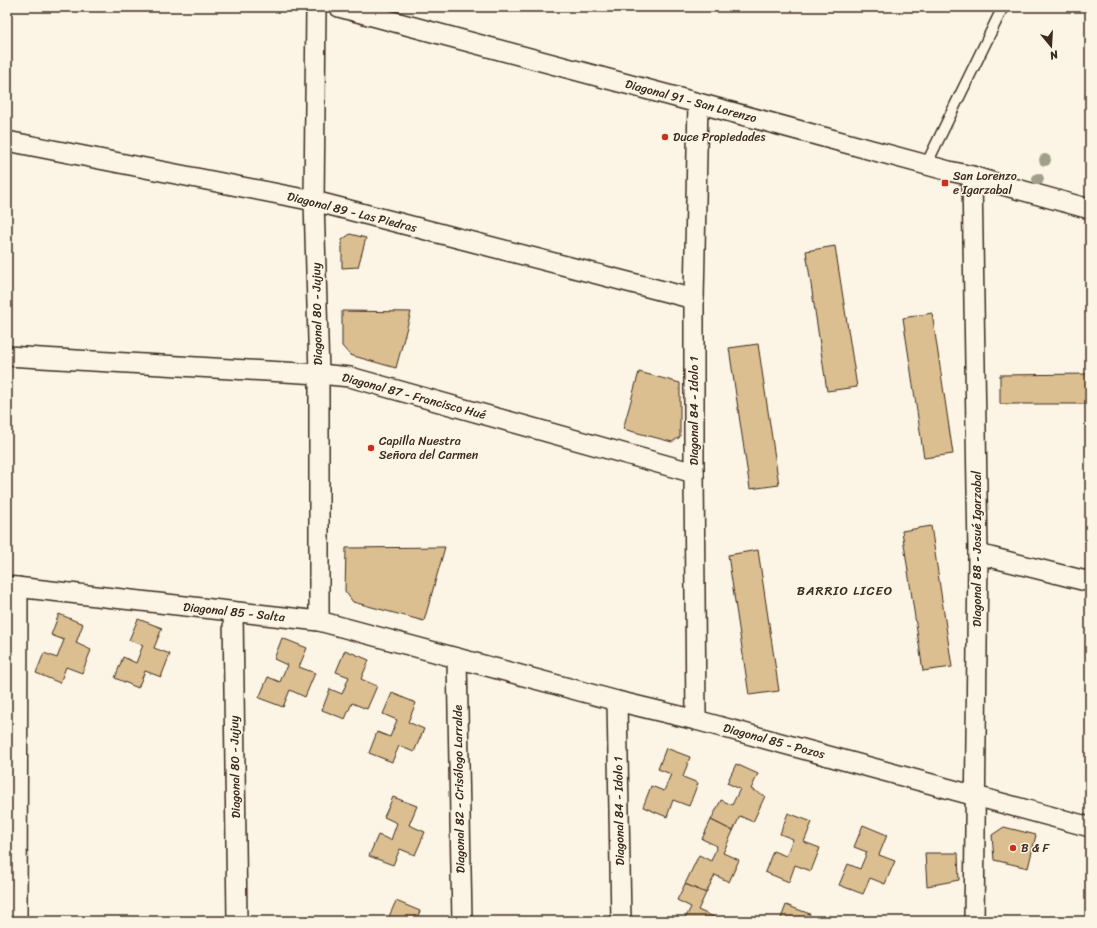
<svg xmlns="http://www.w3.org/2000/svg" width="1097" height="928" font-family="Sriracha,sans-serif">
<rect width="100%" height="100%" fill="#fcf5e5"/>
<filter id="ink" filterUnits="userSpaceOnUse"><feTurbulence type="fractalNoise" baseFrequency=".025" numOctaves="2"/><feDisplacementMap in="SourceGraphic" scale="8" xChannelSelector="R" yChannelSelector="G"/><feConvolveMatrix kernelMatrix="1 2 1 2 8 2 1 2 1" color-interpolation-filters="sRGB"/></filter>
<g filter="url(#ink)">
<g fill="#dbbf90" stroke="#3b2a1e">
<polygon points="350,234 366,238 358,267 342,268 342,240"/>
<polygon points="835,246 857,387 827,391 806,251"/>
<polygon points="342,311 411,312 396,368 350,355 342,346"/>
<polygon points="932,313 953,454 924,458 903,318"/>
<polygon points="758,344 779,485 750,489 729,348"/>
<polygon points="639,372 680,383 680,437 672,442 623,429"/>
<polygon points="1090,374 1090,404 1000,404 1000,375"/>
<polygon points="931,526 952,667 923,671 902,531"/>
<polygon points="445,547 424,621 353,602 345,591 346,548"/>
<polygon points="758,550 779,691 749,695 728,555"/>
<polygon points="59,614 83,624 76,643 91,650 82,673 66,667 60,683 36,673 44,653 57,658 64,640 51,635"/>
<polygon points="138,619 162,628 154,648 170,654 161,677 145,671 138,688 115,678 123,657 136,663 143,645 129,640"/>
<polygon points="282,638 307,648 299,667 315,673 305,697 290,690 283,707 259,698 268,677 280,682 287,665 274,659"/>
<polygon points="345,650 369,660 361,679 377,686 367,709 352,703 345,719 322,710 330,689 342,694 349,677 336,672"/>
<polygon points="392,693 416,703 408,722 424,729 414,752 399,746 392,762 369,753 377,732 390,737 397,720 383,714"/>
<polygon points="666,748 690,757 683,777 698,783 689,806 673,800 667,817 643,807 651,786 664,791 671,774 658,769"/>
<polygon points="736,764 758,774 751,789 765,796 753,822 740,816 733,831 711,820 721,800 732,805 740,789 727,783"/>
<polygon points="393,797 417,806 409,825 425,832 415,855 400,849 393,865 369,856 378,835 391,840 397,823 384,817"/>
<polygon points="788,813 812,822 804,842 820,848 811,871 795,865 789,882 765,872 773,851 786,856 793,839 780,834"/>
<polygon points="711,820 733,831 723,853 739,860 729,882 715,875 706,893 685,884 699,855 711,861 717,846 702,839"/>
<polygon points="863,825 887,835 879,855 895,861 885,884 870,878 863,894 839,885 848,864 860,869 867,852 854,847"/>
<polygon points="1004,827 1036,835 1028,868 994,860 992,835"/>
<polygon points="925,853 958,853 959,880 927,886"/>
<polygon points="685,884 706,893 698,910 714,917 713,921 684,921 691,907 677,900"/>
<polygon points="396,901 420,911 416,921 387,921"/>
<polygon points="786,905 810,914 808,921 780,921"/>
<polygon points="671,916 681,921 669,921"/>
</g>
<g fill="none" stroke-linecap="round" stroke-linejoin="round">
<g stroke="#3b2a1e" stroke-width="13">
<polyline id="lane" points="926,165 1003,7"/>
</g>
<g stroke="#3b2a1e" stroke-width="22">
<g id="street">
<polyline points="316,7 314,201 319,374 319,621"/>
<polyline points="339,7 698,103 949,171 972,176 1002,185 1090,209"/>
<polyline points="7,141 314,201 694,299"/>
<polyline points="972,176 978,554 974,921"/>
<polyline points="7,356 319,374 350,377 694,473"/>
<polyline points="978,554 1090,582"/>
<polyline points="7,586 319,621 617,701 696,720 1090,827"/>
<polyline points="233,612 237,921"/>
<polyline points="457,658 462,921"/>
<polyline points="617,701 621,921"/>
<polyline points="696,720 694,473 694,299 698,103"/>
<polyline points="17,921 18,587"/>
</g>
</g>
<use href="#lane" stroke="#fcf5e5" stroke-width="10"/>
<use href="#street" stroke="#fcf5e5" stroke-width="19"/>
</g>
<g fill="#a09f8b">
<circle cx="1045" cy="160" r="6"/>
<circle cx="1038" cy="179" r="6"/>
</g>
</g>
<g fill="#c8321e" stroke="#fcf5e5" stroke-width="1.5">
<circle cx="665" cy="137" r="4"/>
<rect x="941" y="179" width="8" height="8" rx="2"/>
<circle cx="371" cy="448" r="4"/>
<circle cx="1013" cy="848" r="4"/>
</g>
<g text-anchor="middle" stroke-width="3" stroke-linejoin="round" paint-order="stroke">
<g font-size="12" fill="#3b2a1e" stroke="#fcf5e5">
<text transform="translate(691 101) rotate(15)" y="4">Diagonal 91 - San Lorenzo</text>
<text transform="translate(352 212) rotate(14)" y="4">Diagonal 89 - Las Piedras</text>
<text transform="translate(317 314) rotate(-91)" y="4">Diagonal 80 - Jujuy</text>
<text transform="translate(414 396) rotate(15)" y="4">Diagonal 87 - Francisco Hué</text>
<text transform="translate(694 411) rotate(-90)" y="4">Diagonal 84 - Idolo 1</text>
<text transform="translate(977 549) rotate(-90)" y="4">Diagonal 88 - Josué Igarzabal</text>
<text transform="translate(234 612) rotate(6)" y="4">Diagonal 85 - Salta</text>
<text transform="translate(774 741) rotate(15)" y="4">Diagonal 85 - Pozos</text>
<text transform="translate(235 767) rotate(-91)" y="4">Diagonal 80 - Jujuy</text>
<text transform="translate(459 789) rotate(-91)" y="4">Diagonal 82 - Crisólogo Larralde</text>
<text transform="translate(619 811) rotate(-91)" y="4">Diagonal 84 - Idolo 1</text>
</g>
<g font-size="12" fill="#3b2a1e" stroke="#fcf5e5" text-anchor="start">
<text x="673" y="141">Duce Propiedades</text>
<text x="953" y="180">San Lorenzo<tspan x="953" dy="14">e Igarzabal</tspan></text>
<text x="379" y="445">Capilla Nuestra<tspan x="379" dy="14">Señora del Carmen</tspan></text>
<text x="1021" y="852">B &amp; F</text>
</g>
<g font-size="13" letter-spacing="1" fill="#3b2a1e" stroke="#fcf5e5">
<text x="845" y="595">BARRIO LICEO</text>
</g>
</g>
<rect width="1097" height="928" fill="none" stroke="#fcf5e5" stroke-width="24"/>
<rect x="12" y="12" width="1073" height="904" fill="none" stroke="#3b2a1e" stroke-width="1.5" filter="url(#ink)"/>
<g transform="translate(1051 46) rotate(162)" stroke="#fcf5e5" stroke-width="3" paint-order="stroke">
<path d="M0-3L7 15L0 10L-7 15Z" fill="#3b2a1e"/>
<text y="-6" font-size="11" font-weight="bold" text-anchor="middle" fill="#3b2a1e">N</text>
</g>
</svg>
